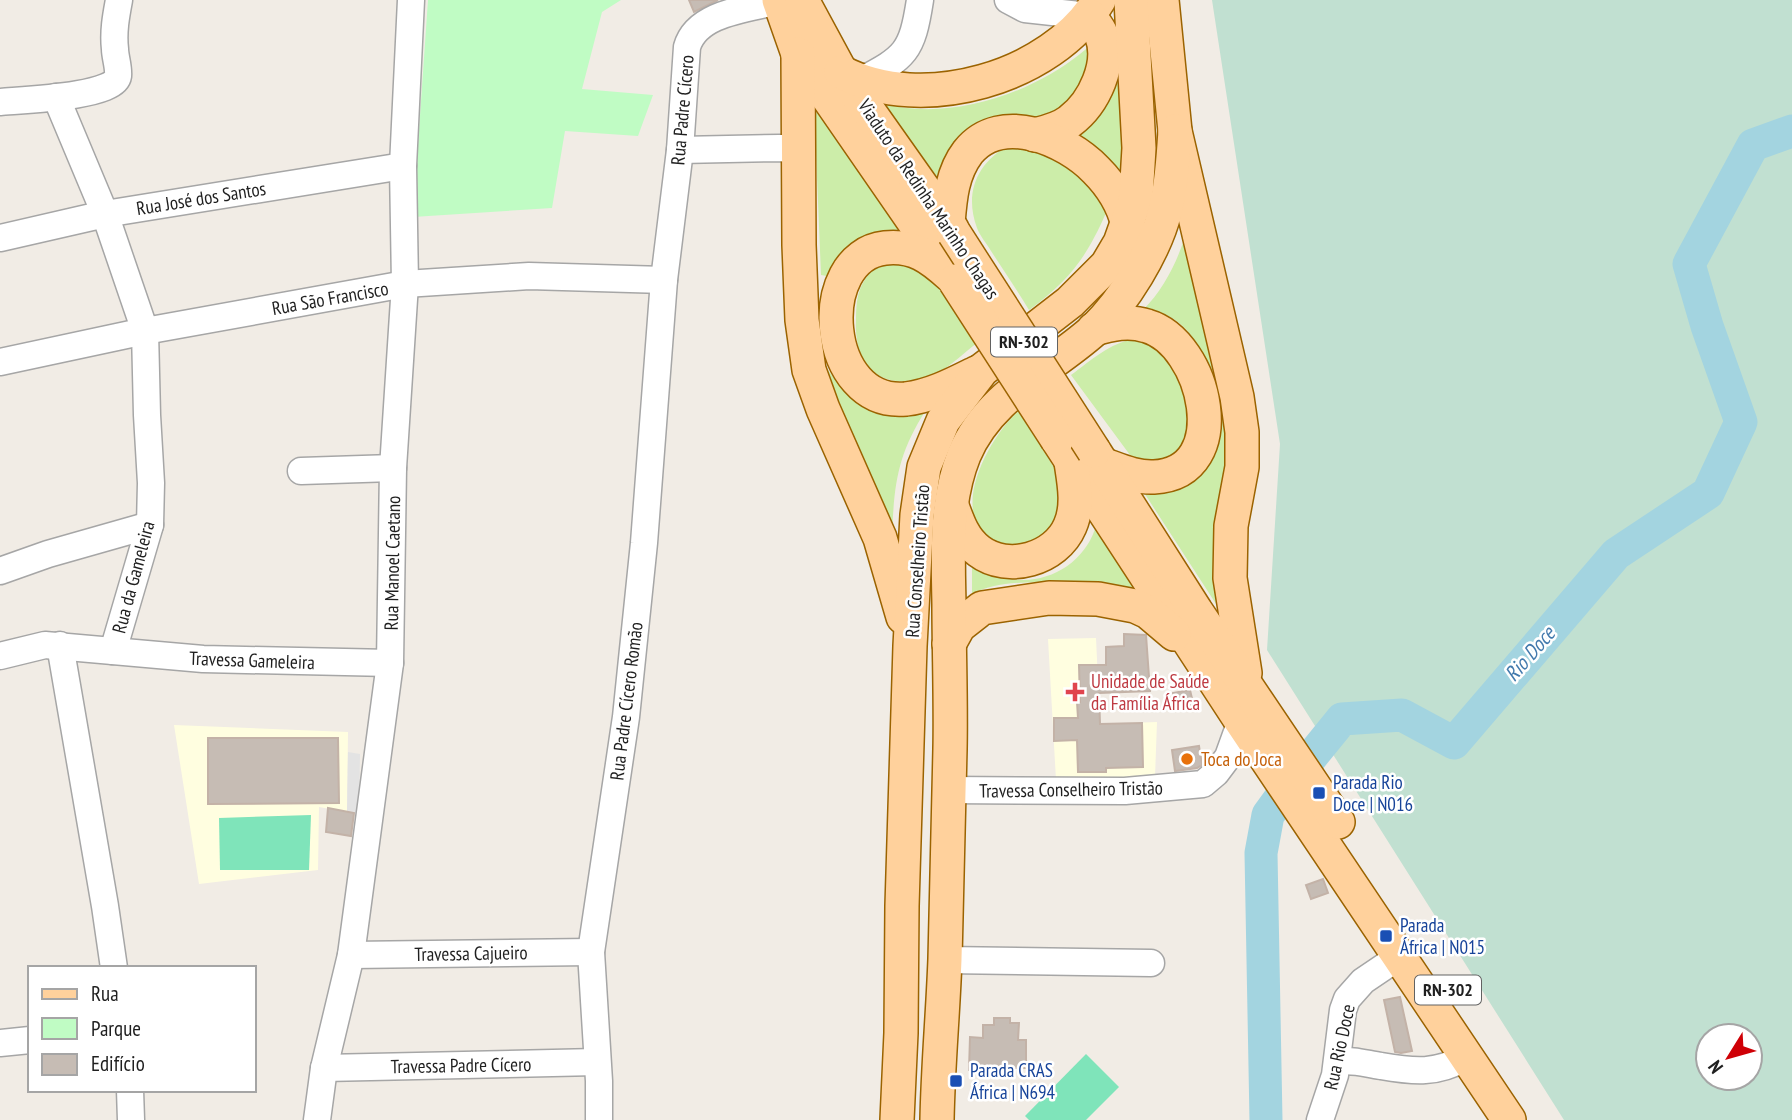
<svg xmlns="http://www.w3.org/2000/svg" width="1792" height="1120" font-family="'PT Sans Narrow',sans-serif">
<rect width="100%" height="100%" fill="#f1ece5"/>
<g fill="#fffee0">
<polygon points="1096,638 1100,724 1157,722 1155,777 1056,780 1048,639"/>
<polygon points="174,725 348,732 347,812 319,807 318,870 199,884"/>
</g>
<g fill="#cceda9">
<path d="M 1121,11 L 1124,174 C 1098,146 1075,133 1039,119 L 944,186 L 882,103 C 946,122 1029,95 1080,54 C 1096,42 1108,25 1121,11 Z"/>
<polygon points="811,104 905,235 832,277 821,275 816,152"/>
<path d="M 1008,146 L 1028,146 L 1082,174 L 1094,186 L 1106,213 C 1086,258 1070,280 1029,310 C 1017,290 1004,271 991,251 C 987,244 980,236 977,228 C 964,193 977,163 1008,146 Z"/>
<path d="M 1186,234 L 1229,439 L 1218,607 L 1141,488 C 1159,483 1200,477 1211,462 C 1224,444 1221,418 1216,399 C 1208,360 1191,311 1143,310 C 1164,289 1177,262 1186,234 Z"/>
<path d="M 905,261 L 929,274 L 977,343 C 965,352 952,365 939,372 C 888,395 853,374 856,318 C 856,301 858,286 870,273 C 879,264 893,263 905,261 Z"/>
<path d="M 1135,339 L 1148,342 L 1176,366 L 1191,416 L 1189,443 C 1169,460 1156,468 1130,455 L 1071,375 C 1092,360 1109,343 1135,339 Z"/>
<path d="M 820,369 L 828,370 C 857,410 875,422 926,410 C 897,455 894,485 892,537 Z"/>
<path d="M 1019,411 L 1055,469 L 1064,512 L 1039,543 C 1027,544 1013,548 1001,544 C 942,523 988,437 1019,411 Z"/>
<path d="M 1095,529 L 1138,591 C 1093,587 1013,572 972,594 L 972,563 C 981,567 991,574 1002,577 C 1041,588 1082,567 1095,529 Z"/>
</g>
<path fill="#c1e0d1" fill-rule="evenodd" d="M 1212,0 L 1792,0 L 1792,1120 L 1564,1120 L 1267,650 L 1280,444 ZM 1708,1036 L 1750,1036 L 1750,1078 L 1708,1078 Z"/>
<polygon fill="#c0fcc4" points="428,0 621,0 602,12 582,89 653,95 638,136 565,131 552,208 413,217"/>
<g fill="#7fe4ba">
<polygon points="311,815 309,870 220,870 219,818"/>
<polygon points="1086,1054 1119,1087 1086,1120 1029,1120 1025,1116"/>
</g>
<polygon fill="#e3e3e3" points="348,752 360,754 359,813 347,812"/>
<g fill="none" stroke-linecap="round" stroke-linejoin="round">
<polyline stroke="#a3d4e0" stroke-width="33" points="1266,1120 1261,853 1268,815 1299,772 1342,719 1402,715 1454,743 1616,554 1708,493 1741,422 1707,326 1689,264 1753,145 1792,131"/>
</g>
<g fill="#c6bcb4" stroke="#c3b2a7" stroke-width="2">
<polygon points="689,0 718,0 694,12"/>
<polygon points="1124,634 1146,635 1150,691 1099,693 1100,724 1142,723 1143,767 1106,768 1106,772 1078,772 1077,740 1054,741 1054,718 1078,718 1077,702 1080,702 1079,665 1106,665 1106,647 1124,646"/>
<polygon points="1190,690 1194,707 1176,711 1173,693"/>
<polygon points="208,738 338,738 339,803 208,804"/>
<polygon points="1199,746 1202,765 1197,768 1175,771 1172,750"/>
<polygon points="328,808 354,813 351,836 326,832"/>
<polygon points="1323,879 1328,893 1311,899 1306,885"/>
<polygon points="1400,997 1412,1051 1401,1053 1395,1052 1384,1000"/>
<polygon points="994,1018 1010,1018 1010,1023 1019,1023 1018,1040 1026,1040 1026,1068 1006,1068 1006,1077 990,1076 990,1071 969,1070 970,1037 983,1038 983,1025 994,1025"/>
</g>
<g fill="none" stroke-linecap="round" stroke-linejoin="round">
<g stroke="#a6a6a6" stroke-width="29">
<g id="minor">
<polyline points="1008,0 1025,9 1089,16"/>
<path d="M 860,81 C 906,57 912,52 920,0"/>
<polyline points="56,97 105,214 145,331 147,415 151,483 150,525 113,651"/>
<path d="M 0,102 C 20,100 115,97 118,76 C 119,67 115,57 115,49 C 113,32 116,16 119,0"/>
<polyline points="680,150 780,148 798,150"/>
<polyline points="0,238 105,214 403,166"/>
<polyline points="0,362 145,331 405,284 529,276 664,280"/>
<polyline points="301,471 393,468"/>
<polyline points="0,571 48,554 150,525"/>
<polyline points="60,645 105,906 114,968"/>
<polyline points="0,656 45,645 203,659 390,663"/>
<polyline points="948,790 1125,791 1203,784 1216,773 1228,757 1241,721"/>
<polyline points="351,955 591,952"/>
<polyline points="945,960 1151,963"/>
<polyline points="0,1043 30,1040"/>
<path d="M 1338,1062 C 1353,1059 1366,1064 1381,1066 C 1415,1072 1436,1074 1467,1057"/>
<polyline points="324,1068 597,1062"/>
<polyline points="130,1090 131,1120"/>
<polyline points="317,1120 324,1068 351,955 390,663 393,468 405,284 403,166 411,0"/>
<path d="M 599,1120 L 599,1081 L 591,952 L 626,717 L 644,543 L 664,280 L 680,150 L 687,47 C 697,12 749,9 779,1"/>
<polyline points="1320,1120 1335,1075 1343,1010 1347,999 1363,981 1400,956"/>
</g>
</g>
<g stroke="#9b6300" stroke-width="36">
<g id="major">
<polyline points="779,0 798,54 941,261"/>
<polyline points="802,0 841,72 952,229"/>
<polyline points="1162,0 1175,131 1237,397 1242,432 1242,467 1231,526 1230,578 1245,673"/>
<polyline points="798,54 799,245 802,320 809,370 823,409 880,538 903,617"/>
<path d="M 841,72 C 922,115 1052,78 1099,0"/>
<path d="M 1035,135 C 1047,132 1060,129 1070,121 C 1094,103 1113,63 1101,34 C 1099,28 1093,22 1089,16"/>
<path d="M 948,223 C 950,198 952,173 968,152 C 1001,111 1066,139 1096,170 C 1111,185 1123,204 1128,225"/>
<path d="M 951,276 C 930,257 914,245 885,248 C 812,256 822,407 906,399 C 931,396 954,384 976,373"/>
<path d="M 1094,329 C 1111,324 1129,320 1147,326 C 1206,343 1236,473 1154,477 C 1136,478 1119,470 1102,464"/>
<polyline points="1057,439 1241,721 1509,1120"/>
<polyline points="1094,451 1196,611 1338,822"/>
<path d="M 952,506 C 958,523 964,540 979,551 C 1008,573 1056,559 1070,526 C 1079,506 1074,482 1071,462"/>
<polyline points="949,644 959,626 982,608 1049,598 1098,599 1135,606 1148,612 1174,634"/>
<polyline points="897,1120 901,1033 902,906 910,646 917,515 924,467 943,421 982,370 1070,302 1107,265 1120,243 1136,198 1139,148 1131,0"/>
<path d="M 937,1120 C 938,1066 943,1013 945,959 C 947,889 948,819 950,749 C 951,701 949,652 949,604 C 948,554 945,502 964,455 C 989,395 1048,371 1094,330 C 1124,301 1155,251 1165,211 C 1172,185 1173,157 1175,131"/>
</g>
</g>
<use href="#minor" stroke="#fff" stroke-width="26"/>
<use href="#major" stroke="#ffd19c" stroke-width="33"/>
<g stroke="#9b6300" stroke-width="36" stroke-linecap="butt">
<g id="major-bridge">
<polyline points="954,233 1094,451"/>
<polyline points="955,281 1057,439"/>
</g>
</g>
<use href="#major-bridge" stroke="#ffd19c" stroke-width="33"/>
</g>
<path fill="#e0444e" stroke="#fff" stroke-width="2.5" d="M1071.5 681.5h7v7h7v7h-7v7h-7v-7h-7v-7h7z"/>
<circle fill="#e8710a" stroke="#fff" stroke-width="2.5" cx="1187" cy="759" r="7"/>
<g fill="#1a4fb4" stroke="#fff" stroke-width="2.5">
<rect x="1312" y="786" width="14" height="14" rx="3.5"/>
<rect x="1379" y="929" width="14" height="14" rx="3.5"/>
<rect x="949" y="1074" width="14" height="14" rx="3.5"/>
</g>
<g text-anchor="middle" stroke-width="5" stroke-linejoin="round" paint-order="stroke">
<g fill="#fff" stroke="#626262" stroke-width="2">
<rect x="991" y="327.5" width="66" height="29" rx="5"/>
<rect x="1415" y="975.5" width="66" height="29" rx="5"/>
</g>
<g font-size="18" font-weight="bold" fill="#1f1f1f">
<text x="1024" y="348">RN-302</text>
<text x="1448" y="996">RN-302</text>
</g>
<g font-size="19" fill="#1f1f1f" stroke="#fff">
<text transform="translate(682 110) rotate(-85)" y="7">Rua Padre Cícero</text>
<text transform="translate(201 198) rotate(-9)" y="7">Rua José dos Santos</text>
<text transform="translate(929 199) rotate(56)" y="7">Viaduto da Redinha Marinho Chagas</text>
<text transform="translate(330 298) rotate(-10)" y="7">Rua São Francisco</text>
<text transform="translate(917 561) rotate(-86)" y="7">Rua Conselheiro Tristão</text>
<text transform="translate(392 563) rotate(-89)" y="7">Rua Manoel Caetano</text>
<text transform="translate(133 577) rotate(-75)" y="7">Rua da Gameleira</text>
<text transform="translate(252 660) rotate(2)" y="7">Travessa Gameleira</text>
<text transform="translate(626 701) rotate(-83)" y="7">Rua Padre Cícero Romão</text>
<text transform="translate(1071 789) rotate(-1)" y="7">Travessa Conselheiro Tristão</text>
<text transform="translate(471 953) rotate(-1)" y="7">Travessa Cajueiro</text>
<text transform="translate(1339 1047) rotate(-78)" y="7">Rua Rio Doce</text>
<text transform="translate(461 1065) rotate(-1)" y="7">Travessa Padre Cícero</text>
</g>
<g font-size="19" fill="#be3a42" stroke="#fff" text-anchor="start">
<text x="1091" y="688">Unidade de Saúde<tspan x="1091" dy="22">da Família África</tspan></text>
</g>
<g font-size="19" fill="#c56008" stroke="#fff" text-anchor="start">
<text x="1201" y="766">Toca do Joca</text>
</g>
<g font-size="19" fill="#164399" stroke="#fff" text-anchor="start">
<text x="1333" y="789">Parada Rio<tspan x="1333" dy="22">Doce | N016</tspan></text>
<text x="1400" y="932">Parada<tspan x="1400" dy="22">África | N015</tspan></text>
<text x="970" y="1077">Parada CRAS<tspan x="970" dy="22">África | N694</tspan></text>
</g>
<g font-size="21" font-style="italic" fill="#437aad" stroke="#fff">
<text transform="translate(1530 654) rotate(-49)" y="7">Rio Doce</text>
</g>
</g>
<rect x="28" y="966" width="228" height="126" fill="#ffffff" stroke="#a5a5a5" stroke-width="2"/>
<rect x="42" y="989" width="35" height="10" fill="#ffd19c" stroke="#a5a5a5" stroke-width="2"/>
<text x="91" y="1001" font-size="21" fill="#1f1f1f">Rua</text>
<rect x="42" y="1018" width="35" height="21" fill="#c0fcc4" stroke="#a5a5a5" stroke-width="2"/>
<text x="91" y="1036" font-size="21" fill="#1f1f1f">Parque</text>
<rect x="42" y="1054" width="35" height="21" fill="#c6bcb4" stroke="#a5a5a5" stroke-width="2"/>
<text x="91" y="1071" font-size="21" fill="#1f1f1f">Edifício</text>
<g transform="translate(1729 1057) rotate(233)"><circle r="33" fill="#ffffff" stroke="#a5a5a5" stroke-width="2"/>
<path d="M0-5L12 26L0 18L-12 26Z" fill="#cf0006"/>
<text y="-10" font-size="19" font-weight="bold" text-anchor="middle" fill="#1f1f1f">N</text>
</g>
</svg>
